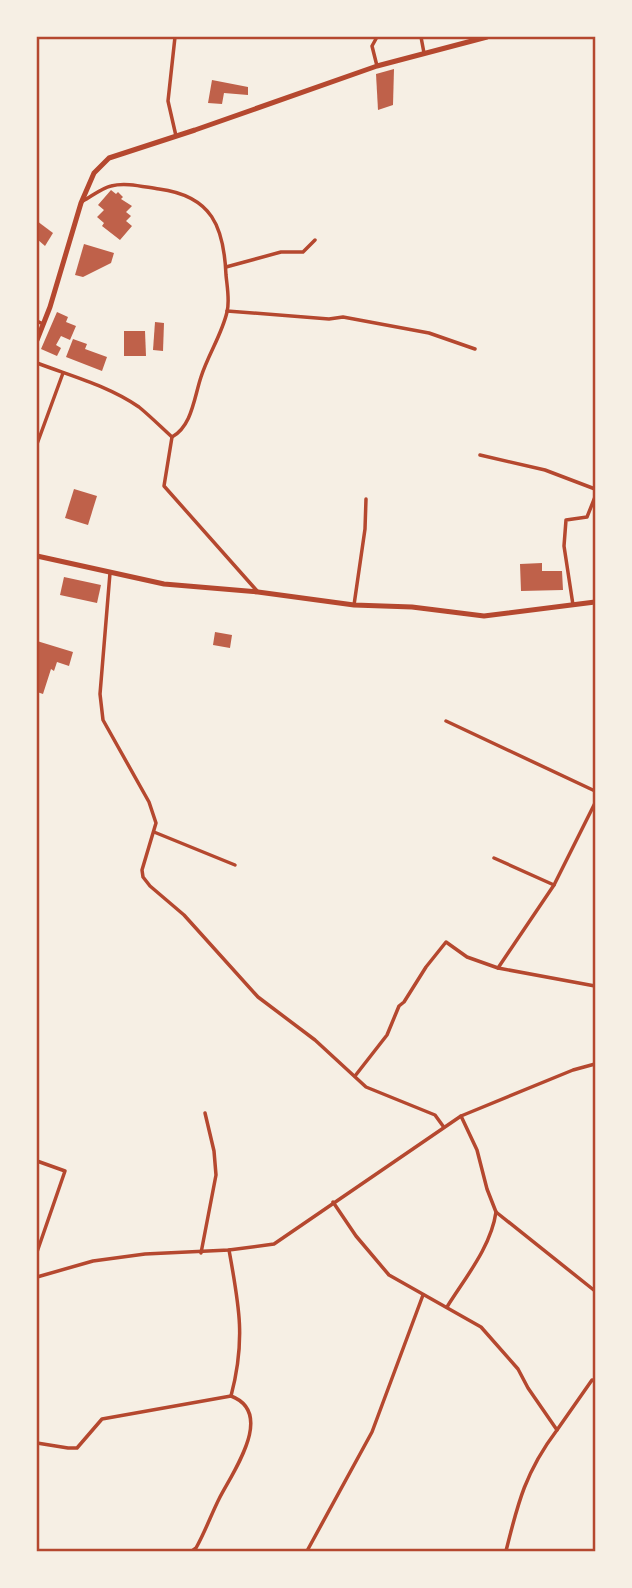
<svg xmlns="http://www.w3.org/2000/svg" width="632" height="1588" font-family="Rubik,sans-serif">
<rect width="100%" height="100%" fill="#f6efe4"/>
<g fill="#bf614a">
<polygon points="394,69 393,105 378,110 376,74"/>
<polygon points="212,80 248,87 248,95 224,93 222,104 208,103"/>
<polygon points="111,190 116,194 118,192 123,197 121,199 132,206 126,212 131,216 126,221 132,226 120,240 102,226 104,223 97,217 104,210 98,205"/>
<polygon points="37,221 53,233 45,246 37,239"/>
<polygon points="84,244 114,253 111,263 83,277 75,275"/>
<polygon points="57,312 68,317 66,322 76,326 70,340 61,336 56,345 61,348 57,356 41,349"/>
<polygon points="155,322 164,323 163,351 153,350"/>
<polygon points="124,331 145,331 146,356 124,356"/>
<polygon points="73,339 87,344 85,349 107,357 102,371 66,357"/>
<polygon points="74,489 97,496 88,525 65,518"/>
<polygon points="542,563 542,571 562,571 563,590 521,591 520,564"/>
<polygon points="64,577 101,585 97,603 60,595"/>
<polygon points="215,632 232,635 230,648 213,645"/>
<polygon points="37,641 73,652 69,666 57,662 54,671 51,669 43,694 37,692"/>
</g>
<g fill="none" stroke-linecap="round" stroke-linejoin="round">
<g stroke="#b5482f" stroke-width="3.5">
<polyline points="175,37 168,101 176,136"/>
<polyline points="421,37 424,53"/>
<polyline points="377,66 372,46 377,37"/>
<path d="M 83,201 C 92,196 102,188 111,186 C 126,182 144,187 159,189 C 212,196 224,227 226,275 C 227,286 230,301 227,312 C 222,334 208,355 201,377 C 194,398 192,426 172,437"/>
<polyline points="226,267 281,252 303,252 315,240"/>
<polyline points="227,311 329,319 343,317 429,333 475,349"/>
<polyline points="37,321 43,324"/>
<path d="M 37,363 C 71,376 109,386 139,407 C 150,416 161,427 172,437 L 164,486 L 258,592"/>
<polyline points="37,444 63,373"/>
<polyline points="480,455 545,470 595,489"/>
<polyline points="110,573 100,694 103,720 149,802 156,823 142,870 143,877 150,886 184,915 258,997 315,1040 366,1087 435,1115 443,1126"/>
<polyline points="354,605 365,529 366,499"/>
<polyline points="573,605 564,546 566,520 587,517 595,497"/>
<polyline points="446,721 595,791"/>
<polyline points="154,832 235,865"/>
<polyline points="494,858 554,885"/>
<polyline points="498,968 554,885 595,803"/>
<polyline points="355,1076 387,1035 399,1006 404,1002 426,967 446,942 467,957 498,968 595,986"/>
<polyline points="461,1116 477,1150 487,1189 496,1212 595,1291"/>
<polyline points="37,1161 65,1171 37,1252"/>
<path d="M 333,1202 L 356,1236 L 389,1275 L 481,1327 L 518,1369 L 528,1388 L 557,1430 C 526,1471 518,1502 506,1551"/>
<polyline points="201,1253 216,1175 214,1151 205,1113"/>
<polyline points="37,1277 93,1261 145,1254 229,1250 274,1244 461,1116 573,1070 595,1064"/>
<path d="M 447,1307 C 465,1278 491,1247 496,1212"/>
<polyline points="557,1430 592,1380 595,1381"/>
<polyline points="37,1443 68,1448 77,1448 102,1419 231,1396"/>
<path d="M 192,1551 L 196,1548 C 205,1532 211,1515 219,1499 C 232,1473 276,1413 231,1396 C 246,1340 239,1305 229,1250"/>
<polyline points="307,1551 372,1432 423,1295"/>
</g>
<g stroke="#b5482f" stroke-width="5">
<polyline points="37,340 50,307 81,203 94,173 109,158 195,130 377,66 487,37"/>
<polyline points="37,556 164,584 258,592 354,605 412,607 484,616 595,602"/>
</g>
</g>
<rect width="632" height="1588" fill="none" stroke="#f6efe4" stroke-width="77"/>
<rect x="38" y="38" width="556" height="1512" fill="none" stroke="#b5482f" stroke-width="2.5"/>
</svg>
